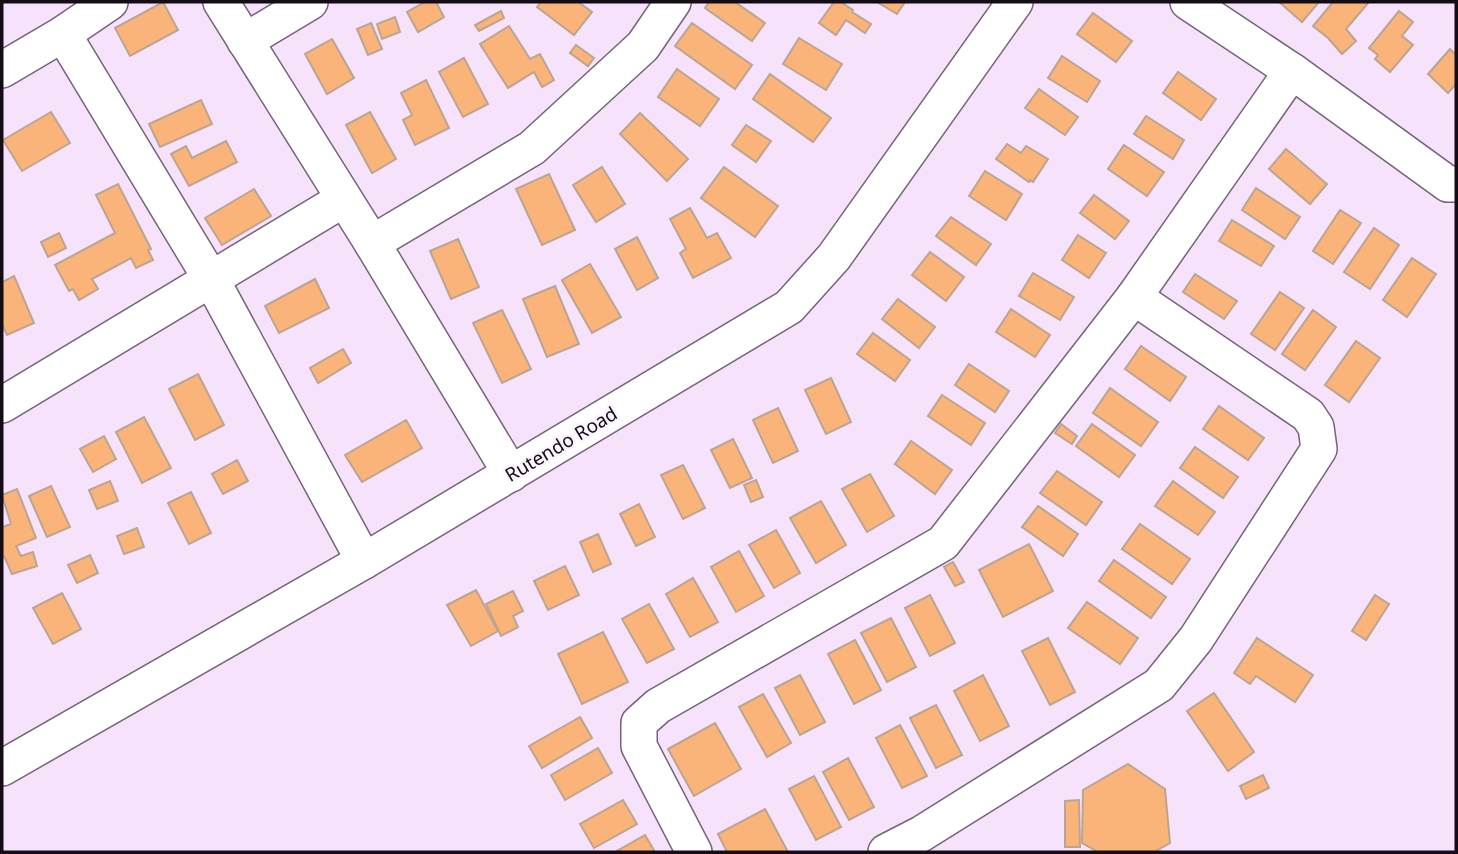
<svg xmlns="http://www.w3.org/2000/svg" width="1458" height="854" font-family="'Noto Sans',sans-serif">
<rect width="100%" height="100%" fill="#f6e2fb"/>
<g fill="#fab47a" stroke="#bda491" stroke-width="2">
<polygon points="163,2 178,30 130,56 115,28"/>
<polygon points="425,2 436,2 444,17 418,32 407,12"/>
<polygon points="541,2 578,2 592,12 574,35 537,7"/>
<polygon points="709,2 735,2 765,23 752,41 705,8"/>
<polygon points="834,2 841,2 853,10 852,12 871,24 865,33 846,20 836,35 819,23"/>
<polygon points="877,2 905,2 897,14"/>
<polygon points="1279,2 1319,2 1302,22"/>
<polygon points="1333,2 1369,2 1346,29 1356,41 1342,54 1328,38 1313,26"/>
<polygon points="501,11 504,18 479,31 475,25"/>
<polygon points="1399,11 1413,22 1402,36 1413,45 1390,72 1375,59 1378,55 1369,48"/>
<polygon points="1093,13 1132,41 1116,62 1077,34"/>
<polygon points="395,17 400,32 382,39 377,24"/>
<polygon points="371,23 382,49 368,55 357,29"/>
<polygon points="692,23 752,65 735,89 675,46"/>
<polygon points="509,26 530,59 540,54 554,80 542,87 534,72 508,88 480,44"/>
<polygon points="799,38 842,64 826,90 783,64"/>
<polygon points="332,39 354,78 327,94 305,54"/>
<polygon points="576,45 594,58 588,66 570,53"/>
<polygon points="1450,49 1456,55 1456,84 1448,93 1428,74"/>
<polygon points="1062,56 1100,81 1087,102 1048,78"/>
<polygon points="464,58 488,104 463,117 439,72"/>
<polygon points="677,69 719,99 700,126 658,97"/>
<polygon points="1178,72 1216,99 1201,120 1163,93"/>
<polygon points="770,74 831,118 813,142 753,99"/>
<polygon points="426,80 449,128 415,145 403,120 412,115 401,93"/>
<polygon points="1039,89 1078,117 1065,135 1025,108"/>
<polygon points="201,100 212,124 160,147 149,124"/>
<polygon points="51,112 70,143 22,171 3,140"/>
<polygon points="370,112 396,159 372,173 346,125"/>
<polygon points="640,113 688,159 667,181 620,134"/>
<polygon points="1146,116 1184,140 1173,159 1134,134"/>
<polygon points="746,125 771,141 756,162 732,145"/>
<polygon points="226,141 237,162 189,186 171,154 186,146 192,158"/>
<polygon points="1007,144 1021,153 1026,146 1048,159 1033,182 1030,180 1029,182 996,159"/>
<polygon points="1124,145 1164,172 1147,196 1108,169"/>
<polygon points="1286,149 1327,184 1310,204 1269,169"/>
<polygon points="602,167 625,204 596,222 573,185"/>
<polygon points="724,167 778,206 755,237 701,198"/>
<polygon points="985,171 1022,194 1006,220 969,196"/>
<polygon points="549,174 575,230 542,245 516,189"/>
<polygon points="118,184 151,249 148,250 153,260 136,268 131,258 92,279 98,289 79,300 73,289 69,291 55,265 115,233 96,195"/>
<polygon points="1256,188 1300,217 1285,239 1242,210"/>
<polygon points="254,189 271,216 222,245 205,218"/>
<polygon points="1094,195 1129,221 1115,239 1080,213"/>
<polygon points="690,208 707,238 717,233 731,258 693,278 680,253 686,249 670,219"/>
<polygon points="1340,210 1361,223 1333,264 1313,251"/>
<polygon points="951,217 991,244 976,265 936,236"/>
<polygon points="1232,220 1274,246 1261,266 1219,241"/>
<polygon points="1374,228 1399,245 1370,289 1344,272"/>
<polygon points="59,233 66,248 48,257 41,242"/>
<polygon points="1078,235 1106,253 1089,278 1062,260"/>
<polygon points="637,237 658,278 637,290 615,249"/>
<polygon points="458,239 479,287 451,299 430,251"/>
<polygon points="930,252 964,277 946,301 912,275"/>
<polygon points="1412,258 1436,274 1407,317 1383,300"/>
<polygon points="590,264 621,317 592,333 562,280"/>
<polygon points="1033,273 1074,297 1060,320 1019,296"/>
<polygon points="1195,274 1237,301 1224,319 1183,292"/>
<polygon points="14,276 34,323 7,335 2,324 2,282"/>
<polygon points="315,279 329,308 279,333 265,306"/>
<polygon points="555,286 579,344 547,357 523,299"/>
<polygon points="1280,292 1304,308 1275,350 1251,334"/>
<polygon points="898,299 935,327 919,348 882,319"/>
<polygon points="1011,309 1050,335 1035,357 996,332"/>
<polygon points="502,310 531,369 502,383 473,323"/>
<polygon points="1313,310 1336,327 1305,370 1282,354"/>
<polygon points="873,333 910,360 895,381 857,354"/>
<polygon points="1356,341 1380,358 1349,402 1325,385"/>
<polygon points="1141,346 1186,377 1170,401 1125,369"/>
<polygon points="343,349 351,363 318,383 310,368"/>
<polygon points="969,364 1009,391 995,412 955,385"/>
<polygon points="198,374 224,425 195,440 169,389"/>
<polygon points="831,378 851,422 826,434 805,390"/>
<polygon points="1110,388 1158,422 1141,446 1093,413"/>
<polygon points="942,395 985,423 971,445 928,416"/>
<polygon points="1219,406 1264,438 1248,460 1203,429"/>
<polygon points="778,408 798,451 773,463 753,420"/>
<polygon points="144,417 171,468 142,483 116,432"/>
<polygon points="406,420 422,448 362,482 345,455"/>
<polygon points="1061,424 1077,436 1072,444 1055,433"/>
<polygon points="1092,424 1135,455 1119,477 1076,446"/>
<polygon points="104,436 116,459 93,472 80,449"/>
<polygon points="733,439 752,478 730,488 711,450"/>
<polygon points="911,441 952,470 935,494 895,464"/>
<polygon points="1195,447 1238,477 1223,498 1180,468"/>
<polygon points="237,460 248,481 223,494 212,474"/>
<polygon points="683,465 705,508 683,519 661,475"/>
<polygon points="1057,471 1102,502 1086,525 1040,493"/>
<polygon points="870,474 894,516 867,532 842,489"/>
<polygon points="756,480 763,497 751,502 744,485"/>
<polygon points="110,481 118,501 97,509 89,490"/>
<polygon points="1173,481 1215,512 1198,535 1155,506"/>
<polygon points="51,486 70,527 47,537 29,496"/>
<polygon points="17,489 36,538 16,546 21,556 33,552 37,566 12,574 4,556 2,557 2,527 11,524 2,495"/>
<polygon points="191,492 211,533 189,544 168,503"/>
<polygon points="821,501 846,545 816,563 790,518"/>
<polygon points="639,504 655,537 636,546 620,514"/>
<polygon points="1038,506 1078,534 1063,556 1022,527"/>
<polygon points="1140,524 1190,559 1172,584 1122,549"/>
<polygon points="137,528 144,547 124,554 117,536"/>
<polygon points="776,530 800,573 774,588 749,545"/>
<polygon points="598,534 611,564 593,572 580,542"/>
<polygon points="1029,544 1053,591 1003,617 979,570"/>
<polygon points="739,551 764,596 736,612 711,567"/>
<polygon points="90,555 98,573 77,583 68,565"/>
<polygon points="1114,560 1166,597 1151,618 1099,581"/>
<polygon points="953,562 964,582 955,586 944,567"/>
<polygon points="565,566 579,595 548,610 534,581"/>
<polygon points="693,578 718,622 690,637 666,594"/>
<polygon points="476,590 498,631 471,646 447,605"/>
<polygon points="513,591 523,611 513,616 518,627 501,636 486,604"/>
<polygon points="62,593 81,629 53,644 33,608"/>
<polygon points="930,595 955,643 930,656 905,608"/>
<polygon points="1375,595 1389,604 1366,640 1352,631"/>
<polygon points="1087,602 1138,638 1120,664 1068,628"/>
<polygon points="649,604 674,649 647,663 622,619"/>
<polygon points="891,618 916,667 887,682 861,633"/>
<polygon points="603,632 628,682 582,704 558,654"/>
<polygon points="1048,638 1075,692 1050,705 1022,651"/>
<polygon points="1257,638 1313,675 1295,702 1256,676 1250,684 1234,673"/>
<polygon points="855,640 881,690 854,704 828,654"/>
<polygon points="800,675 825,722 800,735 775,688"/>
<polygon points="983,675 1009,726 980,741 954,691"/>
<polygon points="1214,693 1254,752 1228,771 1187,711"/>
<polygon points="763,694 791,743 767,757 739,707"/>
<polygon points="936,705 962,755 936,768 910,718"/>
<polygon points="580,717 592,738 542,768 529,746"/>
<polygon points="715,723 741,769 694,796 668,749"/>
<polygon points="900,725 927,776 902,788 876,738"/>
<polygon points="598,748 612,773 565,800 551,775"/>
<polygon points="848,758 874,807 849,820 823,772"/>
<polygon points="1128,764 1165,789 1170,843 1154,852 1098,852 1082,843 1083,790"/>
<polygon points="1263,775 1269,788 1246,799 1240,786"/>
<polygon points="814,776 841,827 816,840 789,789"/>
<polygon points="623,800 637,824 594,848 580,824"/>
<polygon points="1079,800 1080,847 1065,847 1065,801"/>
<polygon points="765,809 788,852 727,852 718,834"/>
<polygon points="645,835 655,852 615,852"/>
</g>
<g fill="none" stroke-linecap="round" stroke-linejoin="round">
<g stroke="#746379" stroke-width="38">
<g id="minor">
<polyline points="221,2 372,243 511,474"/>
<polyline points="1188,2 1292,71 1448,184 1456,184"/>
<polyline points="63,34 211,279 364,561"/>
<polyline points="245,41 310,2"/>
<polyline points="2,70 63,34 110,2"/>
<polyline points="372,243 532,148 643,46 673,2"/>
<polyline points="2,405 344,199"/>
<polyline points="2,768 364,561 789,307 834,257 1015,2"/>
<polyline points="694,852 639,746 639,723 658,706 943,543 1134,297 1292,71"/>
<polyline points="886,852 921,834 1159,685 1196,639 1319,449 1316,427 1308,415 1134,297"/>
</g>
</g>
<use href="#minor" stroke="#fff" stroke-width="35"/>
</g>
<g text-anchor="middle" stroke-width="5" stroke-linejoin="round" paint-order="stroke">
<g font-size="19" fill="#140d16" stroke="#fcf4fe">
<text transform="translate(561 444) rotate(-31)" y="7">Rutendo Road</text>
</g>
</g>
<rect width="1458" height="854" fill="none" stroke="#140d16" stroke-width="7"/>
</svg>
